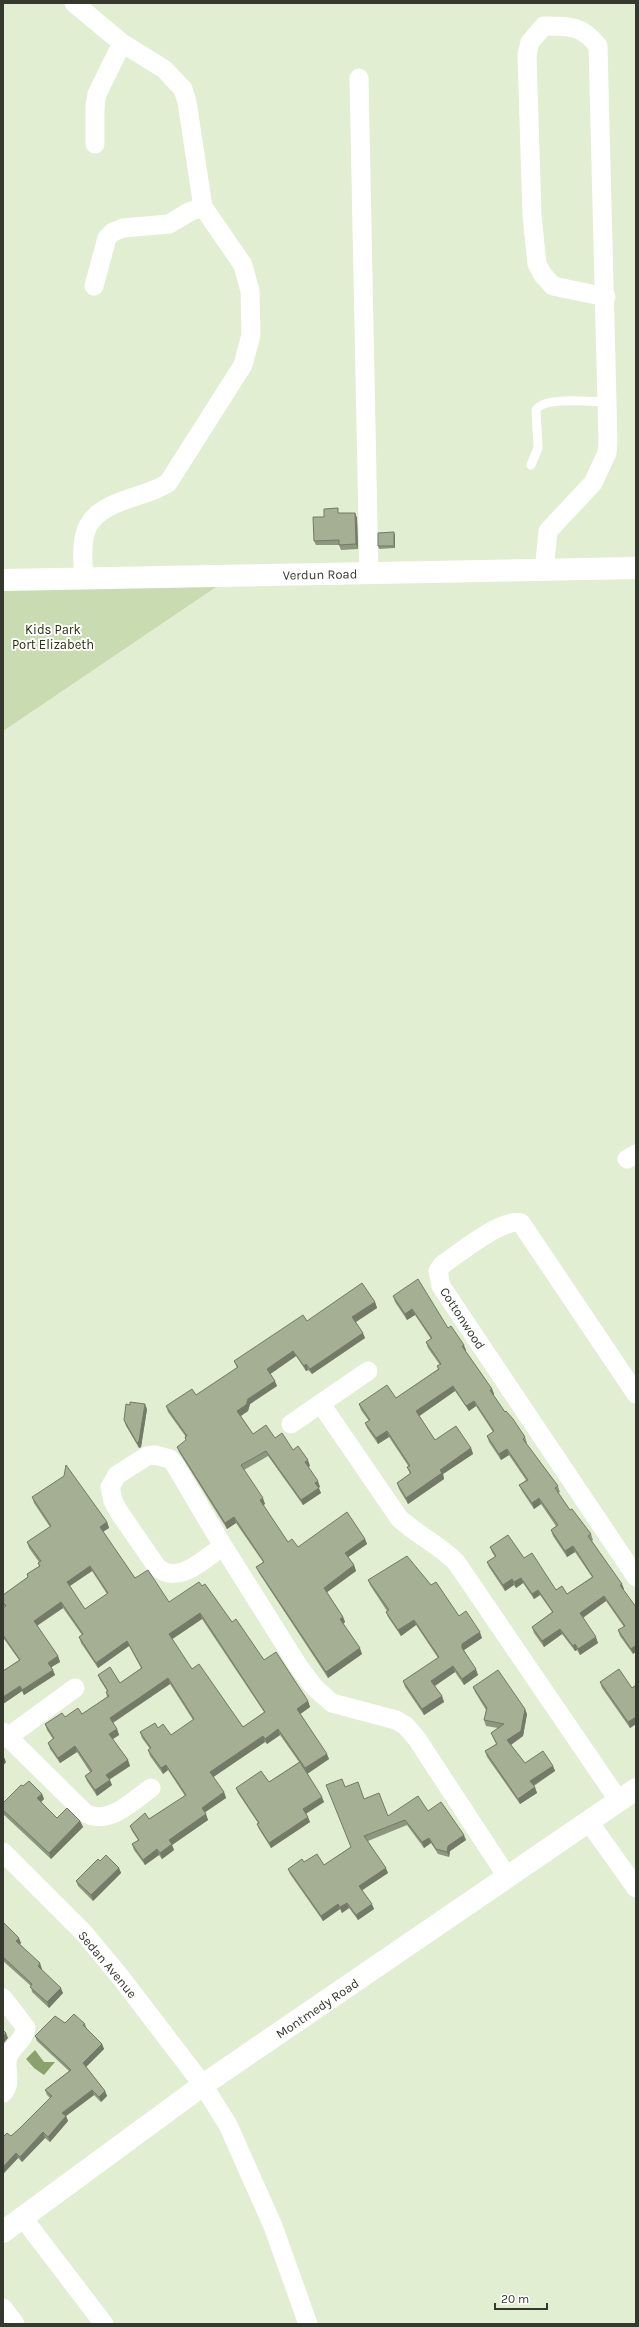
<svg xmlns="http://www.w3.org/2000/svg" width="639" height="2327" font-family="Karla,sans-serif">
<rect width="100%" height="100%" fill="#e2eed1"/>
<polygon fill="#c9dbb1" points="222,583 3,731 3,587"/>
<polygon fill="#8ba16b" points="35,2050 44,2062 55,2062 44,2075 34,2068 26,2059"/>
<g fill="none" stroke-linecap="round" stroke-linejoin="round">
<path stroke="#fff" stroke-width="9" d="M 531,465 L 538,448 L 536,410 C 544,396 592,402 608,402"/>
<g stroke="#fff" stroke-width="19">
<path d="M 74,3 L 122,43 L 164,69 L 183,89 L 187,102 L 203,207 L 243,265 L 250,291 L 251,335 L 243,365 L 168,483 C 157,490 146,493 134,497 C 83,513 80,529 84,579"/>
<polyline points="359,78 369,574"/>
<polyline points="95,144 95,106 97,94 122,43"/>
<polyline points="94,286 107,238 113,232 123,228 169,224 189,212 203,207"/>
<path d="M 544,571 L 548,531 L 593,483 L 607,453 L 608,442 L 598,46 C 582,25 569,26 544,26 L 530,42 L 527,55 L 532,215 L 537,264 L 543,275 L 553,286 L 606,297"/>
<polyline points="627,1159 636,1154"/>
<path d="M 636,1394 L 521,1223 C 503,1217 458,1254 442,1265 L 438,1271 L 441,1286 L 636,1577"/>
<path d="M 321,1404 L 399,1518 C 417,1535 438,1544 456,1562 L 619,1801"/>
<polyline points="291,1424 368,1371"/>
<path d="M 223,1546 C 204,1559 178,1586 157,1567 L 119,1512 L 113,1501 L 110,1487 L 117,1475 L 147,1456 L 155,1455 L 170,1459 L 175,1465 L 223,1546 L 299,1667 L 314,1687 L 332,1703 L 396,1720 L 406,1726 L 417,1739 L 508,1878"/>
<path d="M 3,1732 L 85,1813 C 109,1826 131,1802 151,1788"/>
<polyline points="8,1737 75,1688"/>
<polyline points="589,1822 636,1888"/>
<polyline points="3,1852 84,1933 122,1979 203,2085 228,2125 273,2226 308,2324"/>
<path d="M 3,1998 L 26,2028 C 24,2041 12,2046 8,2057 C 4,2069 13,2082 3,2093"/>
<polyline points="23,2218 104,2324"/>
<polyline points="3,2308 15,2324"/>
</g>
<g stroke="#fff" stroke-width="22">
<polyline points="3,580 636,568"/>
<polyline points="3,2232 203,2085 636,1789"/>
</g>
</g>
<g fill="#8d967e" fill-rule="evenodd">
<polygon points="340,513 355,513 357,518 358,549 341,550 339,545 316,545 314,541 324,517"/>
<polygon points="395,535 395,548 379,549 378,546"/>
<polygon points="393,1296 448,1328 466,1350 465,1351 492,1389 494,1394 493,1395 505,1412 525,1437 527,1443 526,1444 558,1486 560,1492 558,1493 570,1510 591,1534 593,1540 592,1541 624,1589 623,1590 633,1654 620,1636 618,1630 624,1627 606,1601 583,1618 598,1643 580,1655 577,1650 575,1651 562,1634 544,1647 534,1633 532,1627 552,1612 540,1595 534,1599 523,1583 516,1588 514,1585 505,1591 489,1567 487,1562 495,1557 492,1552 490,1547 524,1558 556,1590 567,1594 592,1577 575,1552 567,1557 553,1536 551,1530 556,1526 541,1504 534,1509 522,1491 519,1485 526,1480 509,1455 501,1460 489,1442 487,1436 493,1432 476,1406 469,1411 455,1391 419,1416 435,1440 471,1448 473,1454 443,1474 444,1479 408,1504 399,1489 397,1483 410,1474 407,1467 409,1467 389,1437 378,1444 367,1428 365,1423 369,1421 361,1410 359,1404 396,1398 438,1369 437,1366 440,1365 428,1348 426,1342 431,1339 415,1315 407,1320 395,1302"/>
<polygon points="375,1302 377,1308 356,1322 365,1338 312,1374 308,1370 306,1371 296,1356 270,1374 277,1386 250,1404 248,1411 241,1416 253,1434 275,1438 293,1450 310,1466 308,1467 320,1487 318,1488 321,1493 303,1505 268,1456 244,1470 265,1504 263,1505 288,1542 298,1547 365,1539 367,1544 348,1557 354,1565 356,1571 327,1592 343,1617 345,1622 343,1624 362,1654 328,1678 259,1573 256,1567 263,1562 236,1523 227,1529 179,1452 177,1447 186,1440 185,1437 186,1437 168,1412 166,1406 196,1395 237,1368 234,1361 307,1321"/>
<polygon points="147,1409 141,1447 139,1448 126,1426 124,1420"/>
<path d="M 32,1497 L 107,1522 L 109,1528 L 103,1532 L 135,1578 L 169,1602 L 232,1622 L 264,1660 L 308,1701 L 310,1707 L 300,1714 L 329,1759 L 307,1774 L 324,1802 L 306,1814 L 310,1822 L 271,1848 L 259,1829 L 257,1824 L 258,1823 L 238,1793 L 236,1788 L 269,1782 L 299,1762 L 280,1735 L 267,1744 L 265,1742 L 213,1777 L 224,1792 L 226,1798 L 205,1812 L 208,1820 L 172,1845 L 174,1850 L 162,1859 L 159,1855 L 145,1865 L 134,1850 L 132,1844 L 138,1840 L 132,1831 L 130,1826 L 149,1819 L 185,1796 L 168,1770 L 163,1774 L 150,1756 L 148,1750 L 150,1749 L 142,1738 L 140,1732 L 158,1728 L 171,1735 L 193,1720 L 170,1684 L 113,1723 L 117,1729 L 119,1735 L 113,1739 L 128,1760 L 130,1766 L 109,1780 L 112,1785 L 97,1796 L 87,1781 L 85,1776 L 90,1772 L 77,1752 L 60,1763 L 50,1749 L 48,1743 L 53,1739 L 47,1730 L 45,1724 L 65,1717 L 82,1714 L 107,1697 L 106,1692 L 107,1691 L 100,1680 L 98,1675 L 120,1683 L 141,1668 L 129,1646 L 98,1668 L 81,1643 L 79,1637 L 82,1635 L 63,1608 L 37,1626 L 58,1656 L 60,1662 L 51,1667 L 55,1675 L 24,1695 L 22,1691 L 3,1704 L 3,1671 L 19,1660 L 4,1639 L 3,1640 L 3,1608 L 5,1607 L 3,1604 L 3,1595 L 28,1577 L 27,1574 L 39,1566 L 38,1563 L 39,1562 L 29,1548 L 27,1542 L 50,1527 L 34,1503 ZM 92,1571 L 107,1594 L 85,1609 L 70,1586 ZM 202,1619 L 264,1712 L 243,1727 L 192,1669 L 172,1639 Z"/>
<polygon points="368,1580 431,1585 459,1616 482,1638 464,1650 478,1675 464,1685 455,1672 435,1686 442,1696 444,1702 424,1715 405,1687 403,1681 438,1658 416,1625 401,1636 388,1617 386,1612 387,1611 370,1585"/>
<polygon points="600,1682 632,1688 636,1685 636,1724 630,1728 602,1688"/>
<polygon points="473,1687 527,1714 523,1736 511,1745 525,1763 553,1766 555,1771 534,1786 537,1793 520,1804 487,1757 485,1751 496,1744 491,1733 498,1728 486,1726 484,1720 486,1710 475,1692"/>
<polygon points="23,1786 42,1794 44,1799 41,1802 57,1818 80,1821 83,1827 51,1859 3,1814 3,1803"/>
<polygon points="345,1787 364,1799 388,1816 428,1811 466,1840 450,1851 449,1857 438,1854 431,1843 424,1848 407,1825 368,1841 388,1873 362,1890 374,1909 358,1920 349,1908 342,1913 340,1909 323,1921 290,1874 288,1869 304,1862 324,1865 351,1847"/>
<polygon points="100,1861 119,1868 121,1873 93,1901 78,1886 76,1881"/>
<polygon points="3,1922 21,1943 20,1944 42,1969 42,1970 63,1993 49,2008 32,1992 31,1986 3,1961"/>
<polygon points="65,2023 85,2024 87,2029 102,2044 104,2049 86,2067 105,2091 107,2096 101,2102 94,2095 66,2116 68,2121 50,2142 45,2138 22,2162 18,2158 3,2174 3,2137 11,2136 19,2129 50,2098 47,2095 45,2090 69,2071 37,2041 35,2036"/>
</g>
<g fill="#737a67">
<polygon points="355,513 357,518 358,549 356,544"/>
<polygon points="394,532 395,535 395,548 394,546"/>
<polygon points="375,1302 377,1308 354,1323 352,1317"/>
<polygon points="412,1309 415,1315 407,1320 405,1314"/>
<polygon points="363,1333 365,1338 312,1374 310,1369"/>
<polygon points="464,1345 466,1350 464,1352 462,1346"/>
<polygon points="293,1351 296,1356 269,1375 267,1369"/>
<polygon points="306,1364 308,1370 306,1371 304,1366"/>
<polygon points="275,1381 277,1386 250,1404 248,1411 239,1417 237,1411 248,1399"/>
<polygon points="453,1386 455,1391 418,1417 416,1411"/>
<polygon points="492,1389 494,1394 492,1396 490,1390"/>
<polygon points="474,1401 476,1406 469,1411 466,1406"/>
<polygon points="145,1404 147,1409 141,1447 139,1448 137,1443"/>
<polygon points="387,1431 389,1437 378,1444 376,1438"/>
<polygon points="471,1448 473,1454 443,1474 444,1479 408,1504 406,1498 440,1470"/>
<polygon points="507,1449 509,1455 501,1460 499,1454"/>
<polygon points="308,1460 310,1466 307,1468 305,1462"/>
<polygon points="318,1481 320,1487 317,1488 315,1483"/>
<polygon points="319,1488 321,1493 303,1505 301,1500"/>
<polygon points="263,1498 265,1504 262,1506 260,1500"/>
<polygon points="539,1498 541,1504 534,1509 532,1503"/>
<polygon points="234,1517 236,1523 227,1529 225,1523"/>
<polygon points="107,1522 109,1528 102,1532 100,1527"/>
<polygon points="365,1539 367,1544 347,1558 345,1553"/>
<polygon points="573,1546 575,1552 567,1557 565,1551"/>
<polygon points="354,1565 356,1571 326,1593 324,1588"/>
<polygon points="90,1566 92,1571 68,1587 67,1582"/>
<polygon points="521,1578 523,1583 516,1588 514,1582"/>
<polygon points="512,1579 514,1585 505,1591 503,1585"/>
<polygon points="622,1584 624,1589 622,1591 620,1585"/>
<polygon points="538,1590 540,1595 534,1599 532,1594"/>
<polygon points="604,1596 606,1601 582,1618 580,1613"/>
<polygon points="61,1602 63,1608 36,1626 34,1621"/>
<polygon points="200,1613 202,1619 171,1640 169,1634"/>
<polygon points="343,1617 345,1622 342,1625 340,1619"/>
<polygon points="414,1620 416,1625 401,1636 398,1630"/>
<polygon points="560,1629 562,1634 544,1647 542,1641"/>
<polygon points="480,1632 482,1638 464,1650 464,1654 462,1648 462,1644"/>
<polygon points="596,1637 598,1643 580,1655 578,1649"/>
<polygon points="127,1641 129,1646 98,1668 96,1663"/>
<polygon points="575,1644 577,1650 575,1651 573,1646"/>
<polygon points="636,1645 636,1652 633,1654 631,1649"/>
<polygon points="360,1648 362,1654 328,1678 326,1672"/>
<polygon points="58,1656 60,1662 50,1668 48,1663"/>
<polygon points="453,1666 455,1672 433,1687 431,1681"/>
<polygon points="476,1669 478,1675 464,1685 462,1679"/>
<polygon points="53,1670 55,1675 24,1695 22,1690"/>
<polygon points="168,1678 170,1684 112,1723 110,1718"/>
<polygon points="20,1686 22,1691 3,1704 3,1697"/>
<polygon points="442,1696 444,1702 424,1715 422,1709"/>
<polygon points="308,1701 310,1707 299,1715 297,1709"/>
<polygon points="525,1709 527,1714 523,1736 509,1746 507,1740"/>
<polygon points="636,1717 636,1724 630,1728 628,1722"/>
<polygon points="117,1729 119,1735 111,1740 109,1734"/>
<polygon points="278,1729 280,1735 267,1744 265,1739"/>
<polygon points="263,1736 265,1742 212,1778 210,1772"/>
<polygon points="75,1746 77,1752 60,1763 58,1758"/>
<polygon points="327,1754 329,1759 307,1774 305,1768"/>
<polygon points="4,1757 6,1762 3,1766 3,1758"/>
<polygon points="128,1760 130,1766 108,1780 106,1775"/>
<polygon points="166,1765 168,1770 163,1774 161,1768"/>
<polygon points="553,1766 555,1771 532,1786 530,1781"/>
<polygon points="110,1780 112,1785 97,1796 95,1790"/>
<polygon points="535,1787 537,1793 520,1804 518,1799"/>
<polygon points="224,1792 226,1798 204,1813 202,1808"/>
<polygon points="42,1794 44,1799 39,1804 37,1798"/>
<polygon points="322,1797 324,1802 305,1814 303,1809"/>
<polygon points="206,1814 208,1820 172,1845 174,1850 162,1859 160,1853 169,1840"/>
<polygon points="308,1817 310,1822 271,1848 269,1843"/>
<polygon points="80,1821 83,1827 51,1859 49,1853"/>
<polygon points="464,1835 466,1840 450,1851 449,1857 447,1852 448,1846"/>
<polygon points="429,1838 431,1843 424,1848 422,1842"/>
<polygon points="157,1849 159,1855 145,1865 143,1860"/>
<polygon points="119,1868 121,1873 93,1901 91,1895"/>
<polygon points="386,1868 388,1873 361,1891 359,1886"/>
<polygon points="347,1903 349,1908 342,1913 340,1907"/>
<polygon points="338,1904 340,1909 323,1921 321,1916"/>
<polygon points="372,1904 374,1909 358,1920 356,1915"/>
<polygon points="19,1938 21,1943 18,1946 16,1941"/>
<polygon points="40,1963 42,1969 40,1971 38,1966"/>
<polygon points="61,1988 63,1993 49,2008 47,2002"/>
<polygon points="6,2033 8,2038 3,2044 3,2037"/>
<polygon points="102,2044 104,2049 85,2068 83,2063"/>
<polygon points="92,2090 94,2095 66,2116 68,2121 50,2142 48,2137 62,2113"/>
<polygon points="105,2091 107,2096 101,2102 99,2097"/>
<polygon points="43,2132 45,2138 22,2162 20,2157"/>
<polygon points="16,2153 18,2158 3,2174 3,2167"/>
</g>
<g fill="#a4af93" stroke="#737a67" fill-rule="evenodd">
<polygon points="338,508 338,513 355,513 356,544 339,545 339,540 314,541 313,517 324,517 324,509"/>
<polygon points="394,532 394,546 378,546 378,533"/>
<polygon points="418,1279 448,1328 451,1326 464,1345 462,1346 492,1389 490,1390 505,1412 506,1411 513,1419 525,1437 523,1439 558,1486 555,1488 570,1510 572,1509 591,1534 588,1536 622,1584 620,1585 636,1607 636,1645 631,1649 618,1630 625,1626 604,1596 580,1613 596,1637 578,1649 575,1644 573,1646 560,1629 542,1641 532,1627 553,1612 538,1590 532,1594 521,1578 514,1582 512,1579 503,1585 487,1562 496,1556 490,1547 508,1535 524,1558 532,1553 556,1590 562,1586 567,1594 593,1577 573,1546 565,1551 551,1530 558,1525 539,1498 532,1503 519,1485 528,1480 507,1449 499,1454 487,1436 494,1431 474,1401 466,1406 453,1386 416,1411 435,1440 456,1426 471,1448 440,1470 442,1473 406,1498 397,1483 411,1473 407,1467 410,1466 387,1431 376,1438 365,1423 370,1420 359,1404 387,1385 396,1398 439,1369 437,1366 441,1364 426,1342 432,1338 412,1309 405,1314 393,1296"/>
<polygon points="362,1283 375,1302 352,1317 363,1333 310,1369 306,1364 304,1366 293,1351 267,1369 275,1381 248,1399 246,1405 237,1411 253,1434 266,1425 275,1438 282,1433 293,1450 298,1446 308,1460 305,1462 318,1481 315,1483 319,1488 301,1500 266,1451 241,1465 263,1498 260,1500 288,1542 292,1539 298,1547 347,1512 365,1539 345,1553 354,1565 324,1588 343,1617 340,1619 360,1648 326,1672 256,1567 264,1562 234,1517 225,1523 177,1447 186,1440 185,1437 187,1436 166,1406 192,1389 196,1395 238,1367 234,1361 303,1315 307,1321"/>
<polygon points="130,1402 145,1404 139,1441 137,1443 124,1420 126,1404 130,1405"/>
<path d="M 66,1465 L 107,1522 L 100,1527 L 135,1578 L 148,1570 L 169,1602 L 199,1582 L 202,1586 L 205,1584 L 232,1622 L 236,1619 L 264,1660 L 276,1652 L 308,1701 L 297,1709 L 327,1754 L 305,1768 L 278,1729 L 265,1739 L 263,1736 L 210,1772 L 224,1792 L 202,1808 L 206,1814 L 169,1840 L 172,1844 L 160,1853 L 157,1849 L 143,1860 L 132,1844 L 139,1840 L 130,1826 L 145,1813 L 149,1819 L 186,1795 L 166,1765 L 161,1768 L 148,1750 L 151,1748 L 140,1732 L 155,1723 L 158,1728 L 163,1724 L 171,1735 L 194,1719 L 168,1678 L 110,1718 L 117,1729 L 109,1734 L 128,1760 L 106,1775 L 110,1780 L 95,1790 L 85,1776 L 92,1771 L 75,1746 L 58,1758 L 48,1743 L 54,1738 L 45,1724 L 62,1713 L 65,1717 L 78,1708 L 82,1714 L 109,1696 L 106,1692 L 108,1691 L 98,1675 L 110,1667 L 120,1683 L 142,1668 L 127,1641 L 96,1663 L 79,1637 L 83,1634 L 61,1602 L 34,1621 L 58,1656 L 48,1663 L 53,1670 L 22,1690 L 20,1686 L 3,1697 L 3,1671 L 20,1660 L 3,1635 L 3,1608 L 6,1606 L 3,1602 L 3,1595 L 28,1577 L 27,1574 L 40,1566 L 38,1563 L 41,1561 L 27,1542 L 51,1526 L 32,1497 L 64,1476 ZM 90,1566 L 108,1593 L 85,1609 L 67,1582 ZM 200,1613 L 265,1712 L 243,1727 L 199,1664 L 192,1669 L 169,1634 Z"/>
<polygon points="407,1556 431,1585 436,1582 459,1616 466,1611 480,1632 462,1644 462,1648 476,1669 462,1679 453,1666 431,1681 442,1696 422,1709 403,1681 439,1657 414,1620 398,1630 386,1612 389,1610 368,1580"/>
<polygon points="619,1669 632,1688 636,1685 636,1717 628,1722 600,1682"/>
<polygon points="498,1670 525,1709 521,1731 507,1740 525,1763 543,1751 553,1766 530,1781 535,1787 518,1799 485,1751 497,1744 491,1733 504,1724 484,1720 487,1708 473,1687"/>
<polygon points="300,1762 322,1797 303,1809 308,1817 269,1843 257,1824 259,1823 236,1788 261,1771 269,1782"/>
<polygon points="342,1779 345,1787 358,1782 364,1799 379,1793 388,1816 418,1796 428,1811 441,1802 464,1835 448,1846 447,1852 436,1849 429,1838 422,1842 405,1820 364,1836 386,1868 359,1886 372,1904 356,1915 347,1903 340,1907 338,1904 321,1916 288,1869 302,1859 304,1862 317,1854 324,1865 351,1847 326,1785"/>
<polygon points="29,1781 42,1794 37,1798 57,1818 67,1808 80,1821 49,1853 3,1810 3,1803 21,1785 23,1786"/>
<polygon points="106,1855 119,1868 91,1895 76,1881 98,1859 100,1861"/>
<polygon points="3,1922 19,1938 16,1941 40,1963 38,1966 61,1988 47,2002 30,1987 32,1984 3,1957"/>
<polygon points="74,2014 85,2024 83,2025 102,2044 83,2063 105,2091 99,2097 92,2090 62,2113 66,2116 48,2137 43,2132 20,2157 16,2153 3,2167 3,2137 7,2133 11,2136 19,2129 52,2096 45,2090 71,2070 35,2036 55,2016 65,2023"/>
<polygon points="3,2030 6,2033 3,2037"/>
</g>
<g text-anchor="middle" stroke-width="4" stroke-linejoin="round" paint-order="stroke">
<g font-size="13" fill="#34382d" stroke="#fff">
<text transform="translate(320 574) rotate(-1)" y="5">Verdun Road</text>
<text transform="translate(463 1318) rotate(57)" y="5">Cottonwood</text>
<text transform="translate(108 1964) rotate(50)" y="5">Sedan Avenue</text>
<text transform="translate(317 2008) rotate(-34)" y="5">Montmedy Road</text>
</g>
<g font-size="13" fill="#253309" stroke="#fff">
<text x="53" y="634">Kids Park<tspan x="53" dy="15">Port Elizabeth</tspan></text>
</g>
</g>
<rect width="639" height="2327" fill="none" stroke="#34382d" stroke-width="8"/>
<path d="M495 2303v6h52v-6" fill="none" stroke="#34382d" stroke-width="2"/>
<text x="501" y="2303" font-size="12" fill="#34382d" stroke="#ffffff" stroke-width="3" paint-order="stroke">20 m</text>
</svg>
